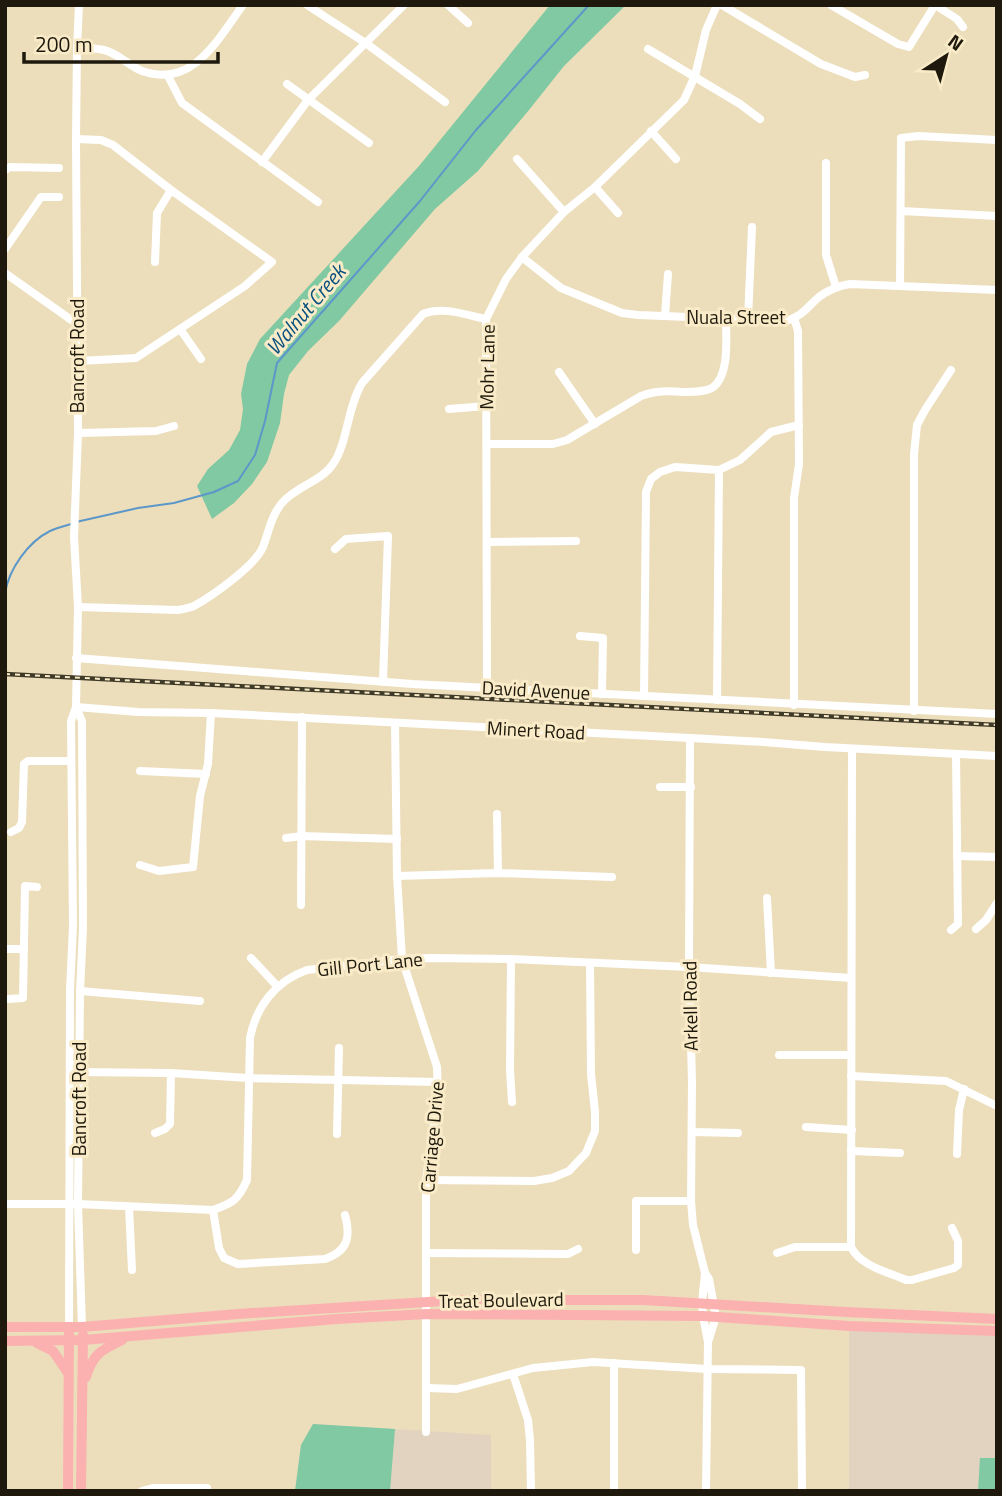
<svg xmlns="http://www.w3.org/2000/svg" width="1002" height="1496" font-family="'Titillium Web',sans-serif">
<rect width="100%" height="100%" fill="#ecdebb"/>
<g fill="#e1d3c0">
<polygon points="849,1326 997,1331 997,1491 849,1491"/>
<polygon points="313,1424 491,1435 491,1491 295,1491 301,1445"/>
</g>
<g fill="#80c9a2">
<polygon points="550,5 626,5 564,66 529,110 478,171 435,209 339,321 308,351 289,375 284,394 280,423 267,462 252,484 234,503 212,519 197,486 208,469 229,450 240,430 243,409 241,394 247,364 260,339 419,166"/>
<polygon points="313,1424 395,1429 390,1491 295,1491 301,1445"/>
<polygon points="980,1458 997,1458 997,1491 978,1491"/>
</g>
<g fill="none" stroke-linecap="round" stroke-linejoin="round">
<g stroke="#5c97c9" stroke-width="2">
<polyline points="76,522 138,508 174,503 214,492 238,481 255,455 265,421 277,363 420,201 476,130 589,5"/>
<path d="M 5,593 C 9,569 28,542 50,531 C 56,528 64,526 71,524"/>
</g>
<g stroke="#fff" stroke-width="8">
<polyline points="307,5 367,44 445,102"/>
<polyline points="448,5 468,23"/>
<polyline points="722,5 821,64 855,77 865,75"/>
<polyline points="831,5 898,44 909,47 935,5"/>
<polyline points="935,5 957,19 963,27"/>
<path d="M 77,48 C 85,48 96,48 104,50 C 118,53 129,66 142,71 C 193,89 218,39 243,5"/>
<polyline points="648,49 740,104 760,119"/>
<polyline points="168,76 182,103 318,202"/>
<polyline points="287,84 369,143"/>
<polyline points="651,131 676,159"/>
<polyline points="76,139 101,140 113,145 171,190 272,262 245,286 136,358 78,361"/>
<polyline points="517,159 564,212"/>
<polyline points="262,162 308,100 404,5"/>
<polyline points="826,163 826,255 836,287"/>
<polyline points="5,170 10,167 59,168"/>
<polyline points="595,187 618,213"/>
<polyline points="901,211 997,216"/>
<polyline points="5,249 41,197 59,197"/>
<path d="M 522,257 L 561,288 L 622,313 L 638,315 L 786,321 C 803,316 806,308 819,297 C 828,290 838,286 850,284 L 997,290"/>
<polyline points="155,262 157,213 171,190"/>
<polyline points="5,273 77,324"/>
<polyline points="900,286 901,138 918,136 997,140"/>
<polyline points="665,316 668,274"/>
<polyline points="748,319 752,227"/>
<polyline points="180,329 201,359"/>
<polyline points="559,372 595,424"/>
<polyline points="449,409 486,406"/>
<polyline points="78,433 156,431 174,426"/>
<path d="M 487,444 L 553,444 L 567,440 L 641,396 C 656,390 669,391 685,392 C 693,392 705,392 712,388 C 730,376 726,338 726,319"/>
<polyline points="488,542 576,541"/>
<polyline points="335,549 346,539 388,536 383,682"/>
<path d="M 78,607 L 178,610 C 184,609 189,608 194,606 C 212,596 255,566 263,547 C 269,531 271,516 282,503 C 296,486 321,482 333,464 C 348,442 347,408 362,383 L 423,314 C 443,306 466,315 486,319"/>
<polyline points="580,636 603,638 602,694"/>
<polyline points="76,658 412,684 997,714"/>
<polyline points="487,688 486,319 506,279 522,257 564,212 595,187 684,100 695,76 706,30 717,5"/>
<polyline points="644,696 646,492 651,479 660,472 675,467 719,470 740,460 771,432 799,425"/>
<polyline points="717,700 719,470"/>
<polyline points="794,705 794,498 799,464 798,331 794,318"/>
<polyline points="76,707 138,712 211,713 690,738 763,742 825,747 997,756"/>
<polyline points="76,707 82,721 83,928 80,991 78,1204 82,1327"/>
<polyline points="914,711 914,454 917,425 925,410 951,370"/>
<polyline points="395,723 397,876 402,959 437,1067 438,1095 426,1180 426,1432"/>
<polyline points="690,738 689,967 692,1082 691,1201 693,1225 705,1273"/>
<path d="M 852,749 L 851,1247 C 860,1266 888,1272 906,1280 L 912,1280 L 954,1268 L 958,1265 L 958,1241 L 952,1228"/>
<polyline points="140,771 206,774"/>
<polyline points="660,787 691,787"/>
<polyline points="497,814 498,873"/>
<polyline points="11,832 19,828 22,822 24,764 28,761 71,761"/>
<polyline points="286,838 302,836 397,839"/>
<polyline points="957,856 997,857"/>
<polyline points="140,865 159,871 193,867 200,796 208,764 211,713"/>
<polyline points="397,876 498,873 612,877"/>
<polyline points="767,898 771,973"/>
<polyline points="301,905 302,717"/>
<polyline points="976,929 986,920 997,903"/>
<polyline points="951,930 958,924 956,754"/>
<polyline points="5,949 24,949"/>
<polyline points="251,958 278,987"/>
<polyline points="511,959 510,1070 512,1102"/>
<polyline points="80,991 200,1001"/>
<polyline points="9,999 23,998 25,886 37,887"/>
<polyline points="779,1055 851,1055"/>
<polyline points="77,1072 171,1073 248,1078 438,1082"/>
<polyline points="851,1076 946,1081 997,1106"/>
<polyline points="806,1127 852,1130"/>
<polyline points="692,1132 738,1133"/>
<polyline points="155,1133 165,1129 170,1124 171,1073"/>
<polyline points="337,1134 339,1048"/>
<polyline points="851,1151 900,1153"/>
<polyline points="957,1154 959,1110 964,1089"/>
<polyline points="426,1180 534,1181 552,1178 569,1171 586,1153 595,1131 595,1112 591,1074 590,963"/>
<path d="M 5,1204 L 78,1204 L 213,1210 C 233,1203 238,1200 247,1180 L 250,1038 C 256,1006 276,981 307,970 L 402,959 L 432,958 L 511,959 L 689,967 L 851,978"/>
<polyline points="129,1207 132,1270"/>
<path d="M 213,1210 L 219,1248 L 224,1258 L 238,1264 L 325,1259 C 348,1251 351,1237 345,1215"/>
<polyline points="636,1250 636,1201 691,1201"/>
<polyline points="426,1253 568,1254 578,1249"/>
<polyline points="777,1253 795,1247 851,1247"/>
<polyline points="69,1327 70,990 73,926 71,721 76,707 78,607 74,537 78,433 76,139 77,48 79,5"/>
<polyline points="614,1363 614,1491"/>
<polyline points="513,1374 528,1420 530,1440 531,1491"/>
<polyline points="426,1388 457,1389 533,1368 593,1362 707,1369 801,1370 802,1491"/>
<polyline points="142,1491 153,1488 207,1488"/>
<polyline points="706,1491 708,1342 703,1316 702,1303 705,1273 709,1279 716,1317 708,1342"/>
</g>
<g stroke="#fbb1b0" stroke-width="10">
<polyline points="5,1327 82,1327 238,1314 459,1300 643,1300 846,1312 997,1319"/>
<polyline points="5,1341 83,1340 337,1319 427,1314 703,1316 849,1326 997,1331"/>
<polyline points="37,1343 53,1351 68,1373"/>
<path d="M 86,1377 C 93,1354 101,1350 122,1340"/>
<polyline points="68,1491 69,1327"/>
<polyline points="81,1491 83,1335"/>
</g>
<g stroke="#3f3928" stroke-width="4.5">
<polyline id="rail" points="5,674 997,725"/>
</g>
<use href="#rail" stroke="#f9ebc7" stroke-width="2" stroke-dasharray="5" stroke-linecap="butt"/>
</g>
<g text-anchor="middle" stroke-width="6" stroke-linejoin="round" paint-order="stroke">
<g font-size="19" fill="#1e190c" stroke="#f9ebc7">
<text x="736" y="324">Nuala Street</text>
<text transform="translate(77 356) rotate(-90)" y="7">Bancroft Road</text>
<text transform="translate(487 367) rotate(-89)" y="7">Mohr Lane</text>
<text transform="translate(536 690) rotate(3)" y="7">David Avenue</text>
<text transform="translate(536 730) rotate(3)" y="7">Minert Road</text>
<text transform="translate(370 964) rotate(-6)" y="7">Gill Port Lane</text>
<text transform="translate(690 1006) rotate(-91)" y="7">Arkell Road</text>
<text transform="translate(79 1099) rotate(-90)" y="7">Bancroft Road</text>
<text transform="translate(432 1137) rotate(-85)" y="7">Carriage Drive</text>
<text transform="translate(501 1300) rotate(-1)" y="7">Treat Boulevard</text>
</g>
<g font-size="21" font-style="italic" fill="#07507f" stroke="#f9ebc7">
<text transform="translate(306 310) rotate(-50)" y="7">Walnut Creek</text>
</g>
</g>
<rect width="1002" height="1496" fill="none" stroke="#1e190c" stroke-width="14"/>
<g transform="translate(946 56) rotate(36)" stroke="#f9ebc7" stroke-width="5" paint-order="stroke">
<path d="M0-5L12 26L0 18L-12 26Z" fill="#1e190c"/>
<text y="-10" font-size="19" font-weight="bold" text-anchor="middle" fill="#1e190c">N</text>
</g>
<path d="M24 52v10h194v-10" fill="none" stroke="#1e190c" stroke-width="3.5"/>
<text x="35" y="52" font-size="21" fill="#1e190c" stroke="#f9ebc7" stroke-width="5" paint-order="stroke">200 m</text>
</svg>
